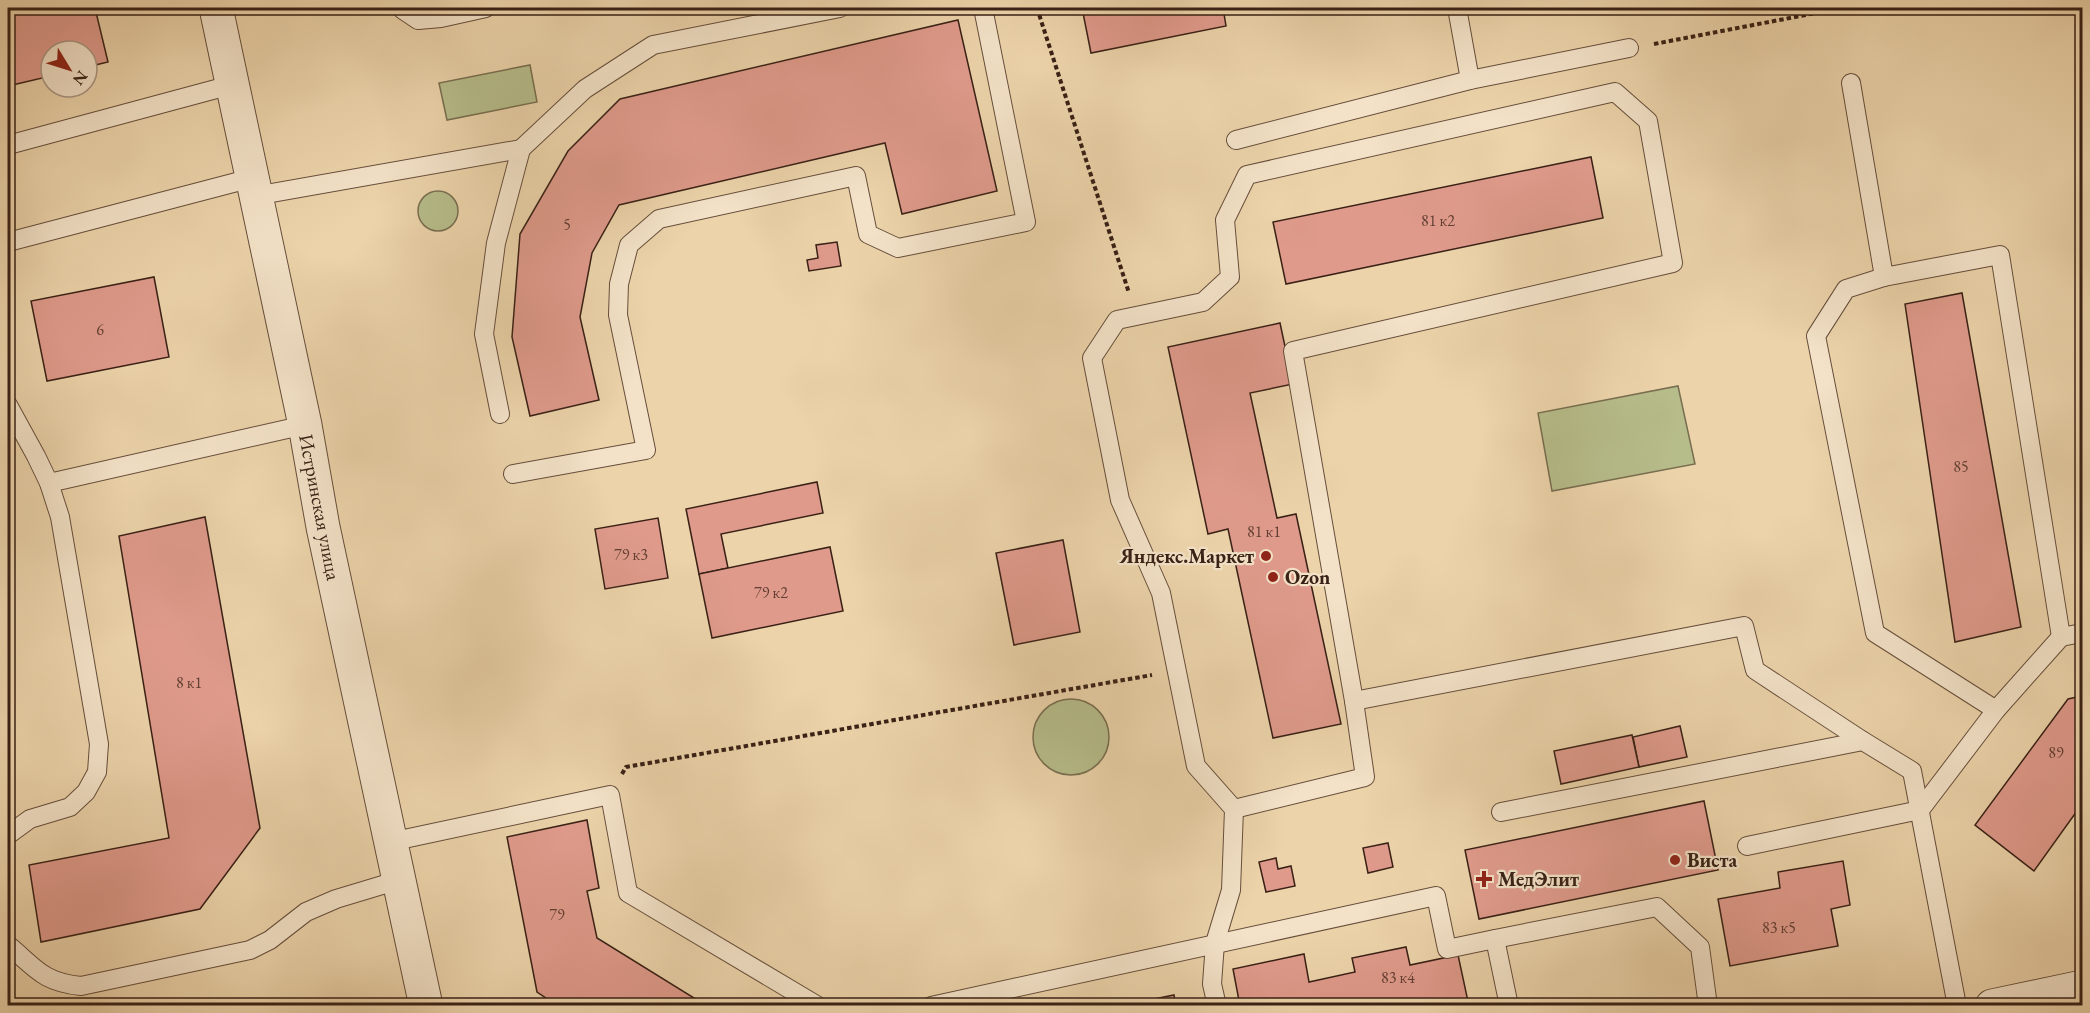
<svg xmlns="http://www.w3.org/2000/svg" width="2090" height="1013" font-family="'EB Garamond',serif">
<rect width="100%" height="100%" fill="#ecd3aa"/>
<filter id="stains"><feTurbulence type="fractalNoise" baseFrequency=".00333" numOctaves="4"/><feColorMatrix values="0 0 0 0 .2 0 0 0 0 .09 0 0 0 0 .02 0 0 0 .5 -.17"/></filter>
<radialGradient id="worn" r=".72"><stop offset=".6" stop-color="#630" stop-opacity="0"/><stop offset="1" stop-color="#630" stop-opacity=".3"/></radialGradient>
<g fill="#b6bc8a" stroke="#786e50" stroke-width="1.5">
<polygon points="530,65 537,102 447,120 439,83"/>
<circle cx="438" cy="211" r="20"/>
<polygon points="1678,386 1695,464 1552,491 1538,413"/>
<circle cx="1071" cy="737" r="38"/>
</g>
<g fill="#df9a8b" stroke="#392116" stroke-width="1.5">
<polygon points="8,8 95,8 108,62 87,67 87,51 51,51 51,76 8,86"/>
<polygon points="1082,8 1223,8 1226,26 1091,53"/>
<polygon points="958,20 997,191 902,214 885,143 619,205 592,253 580,317 599,400 530,416 512,337 520,234 568,151 620,99"/>
<polygon points="1591,157 1603,218 1286,284 1273,222"/>
<polygon points="837,242 841,266 809,271 807,260 818,258 816,245"/>
<polygon points="154,277 169,357 47,381 31,301"/>
<polygon points="1962,293 2021,627 1955,642 1905,304"/>
<polygon points="1280,323 1293,384 1250,393 1277,518 1296,514 1341,724 1273,738 1228,529 1208,534 1168,347"/>
<polygon points="817,482 823,513 721,534 728,568 699,574 686,509"/>
<polygon points="205,517 260,828 200,909 41,942 29,865 169,838 119,536"/>
<polygon points="658,518 668,578 605,589 595,529"/>
<polygon points="1063,540 1080,632 1014,645 996,553"/>
<polygon points="830,547 843,611 712,638 699,574"/>
<polygon points="2082,696 2082,804 2034,871 1975,825 2068,699"/>
<polygon points="1680,726 1687,757 1639,767 1633,737"/>
<polygon points="1632,735 1639,767 1561,784 1554,751"/>
<polygon points="1704,801 1718,870 1479,919 1465,850"/>
<polygon points="587,820 599,888 587,891 597,938 707,1006 558,1006 537,992 507,837"/>
<polygon points="1388,843 1393,867 1368,873 1363,848"/>
<polygon points="1276,858 1278,869 1291,866 1295,886 1266,892 1259,862"/>
<polygon points="1843,861 1850,905 1831,909 1838,946 1730,966 1718,899 1780,888 1778,872"/>
<polygon points="1406,947 1410,965 1458,955 1469,1006 1240,1006 1233,969 1304,954 1309,982 1355,972 1352,958"/>
<polygon points="1174,995 1176,1006 1120,1006"/>
</g>
<g fill="none" stroke-linecap="round" stroke-linejoin="round">
<g stroke="#664e3b" stroke-width="20">
<g id="service">
<polyline points="402,8 403,10 418,20 441,18 486,8"/>
<polyline points="1457,8 1470,80"/>
<polyline points="1851,83 1884,277 2000,255 2061,637"/>
<polyline points="1236,140 1470,80 1629,48"/>
<polyline points="8,145 231,85"/>
<polyline points="521,149 585,89 653,45 840,8"/>
<polyline points="255,196 521,149 496,243 484,334 500,414"/>
<polyline points="8,242 252,178"/>
<polyline points="1884,277 1846,289 1816,336 1875,633 1996,710"/>
<polyline points="8,405 36,456 49,483 60,517 99,744 97,772 86,792 70,807 30,819 8,835"/>
<polyline points="513,474 646,450 618,315 619,284 629,245 659,219 856,176 868,234 898,248 1026,222 983,8"/>
<polyline points="49,483 305,425"/>
<polyline points="1354,701 1744,626 1755,670 1863,741"/>
<polyline points="1501,812 1863,741 1912,771 1957,1006"/>
<polyline points="390,842 610,795 628,893 818,1006"/>
<polyline points="1747,846 1920,810 1996,710 2061,637 2082,633"/>
<polyline points="1495,939 1657,907 1700,947 1708,1006"/>
<path d="M 8,945 C 36,968 42,982 81,986 L 250,950 L 270,940 L 306,912 L 336,899 L 399,880"/>
<polyline points="931,1006 1436,896 1447,949 1495,939 1509,1006"/>
<polyline points="1217,1006 1212,984 1215,943 1231,890 1234,809 1196,766 1161,593 1120,500 1092,358 1117,320 1203,302 1230,277 1225,220 1247,175 1615,92 1648,121 1673,263 1293,351 1354,701 1365,777 1234,809"/>
</g>
</g>
<g stroke="#664e3b" stroke-width="35">
<g id="minor">
<polyline points="216,8 305,425 323,527 426,1006"/>
<polyline points="1992,1006 2082,987"/>
</g>
</g>
<g stroke="#392116" stroke-width="4" stroke-dasharray="4.5 3" stroke-linecap="butt">
<polyline points="1037,8 1129,293"/>
<polyline points="1654,44 1842,8"/>
<polyline points="622,774 626,767 1152,675"/>
</g>
<use href="#service" stroke="#f3e2c8" stroke-width="18"/>
<use href="#minor" stroke="#f3e2c8" stroke-width="33"/>
</g>
<g fill="#8f2418" stroke="#f3e2c8" stroke-width="2">
<circle cx="1266" cy="556" r="6"/>
<circle cx="1273" cy="577" r="6"/>
<circle cx="1675" cy="860" r="6"/>
<path d="M1481 870h6v6h6v6h-6v6h-6v-6h-6v-6h6z"/>
</g>
<g text-anchor="middle" stroke-width="4.5" stroke-linejoin="round" paint-order="stroke">
<g font-size="16" fill="#623f33">
<text x="1438" y="226">81 к2</text>
<text x="567" y="230">5</text>
<text x="100" y="335">6</text>
<text x="1961" y="472">85</text>
<text x="1264" y="537">81 к1</text>
<text x="631" y="560">79 к3</text>
<text x="771" y="598">79 к2</text>
<text x="189" y="688">8 к1</text>
<text x="2056" y="758">89</text>
<text x="557" y="920">79</text>
<text x="1779" y="933">83 к5</text>
<text x="1398" y="983">83 к4</text>
</g>
<g font-size="20" fill="#392116" stroke="#f3e2c8">
<text transform="translate(320 507) rotate(79)" y="7">Истринская улица</text>
</g>
<g font-size="20" font-weight="bold" fill="#392116" stroke="#f3e2c8" text-anchor="start">
<text x="1254" y="563" text-anchor="end">Яндекс.Маркет</text>
<text x="1285" y="584">Ozon</text>
<text x="1687" y="867">Виста</text>
<text x="1498" y="886">МедЭлит</text>
</g>
</g>
<rect width="2090" height="1013" fill="none" stroke="#ecd3aa" stroke-width="30"/>
<rect x="9" y="9" width="2072" height="995" fill="none" stroke="#392116" stroke-width="3"/>
<rect x="15" y="15" width="2060" height="983" fill="none" stroke="#392116" stroke-width="1.5"/>
<g transform="translate(69 69) rotate(128)"><circle r="28" fill="#f3e2c8" stroke="#a99581" stroke-width="1.5"/>
<path d="M0-4.5L10 22L0 15L-10 22Z" fill="#8f2418"/>
<text y="-9" font-size="16" font-weight="bold" text-anchor="middle" fill="#392116">N</text>
</g>
<rect width="100%" height="100%" filter="url(#stains)"/>
<rect width="100%" height="100%" fill="url(#worn)"/>
</svg>
